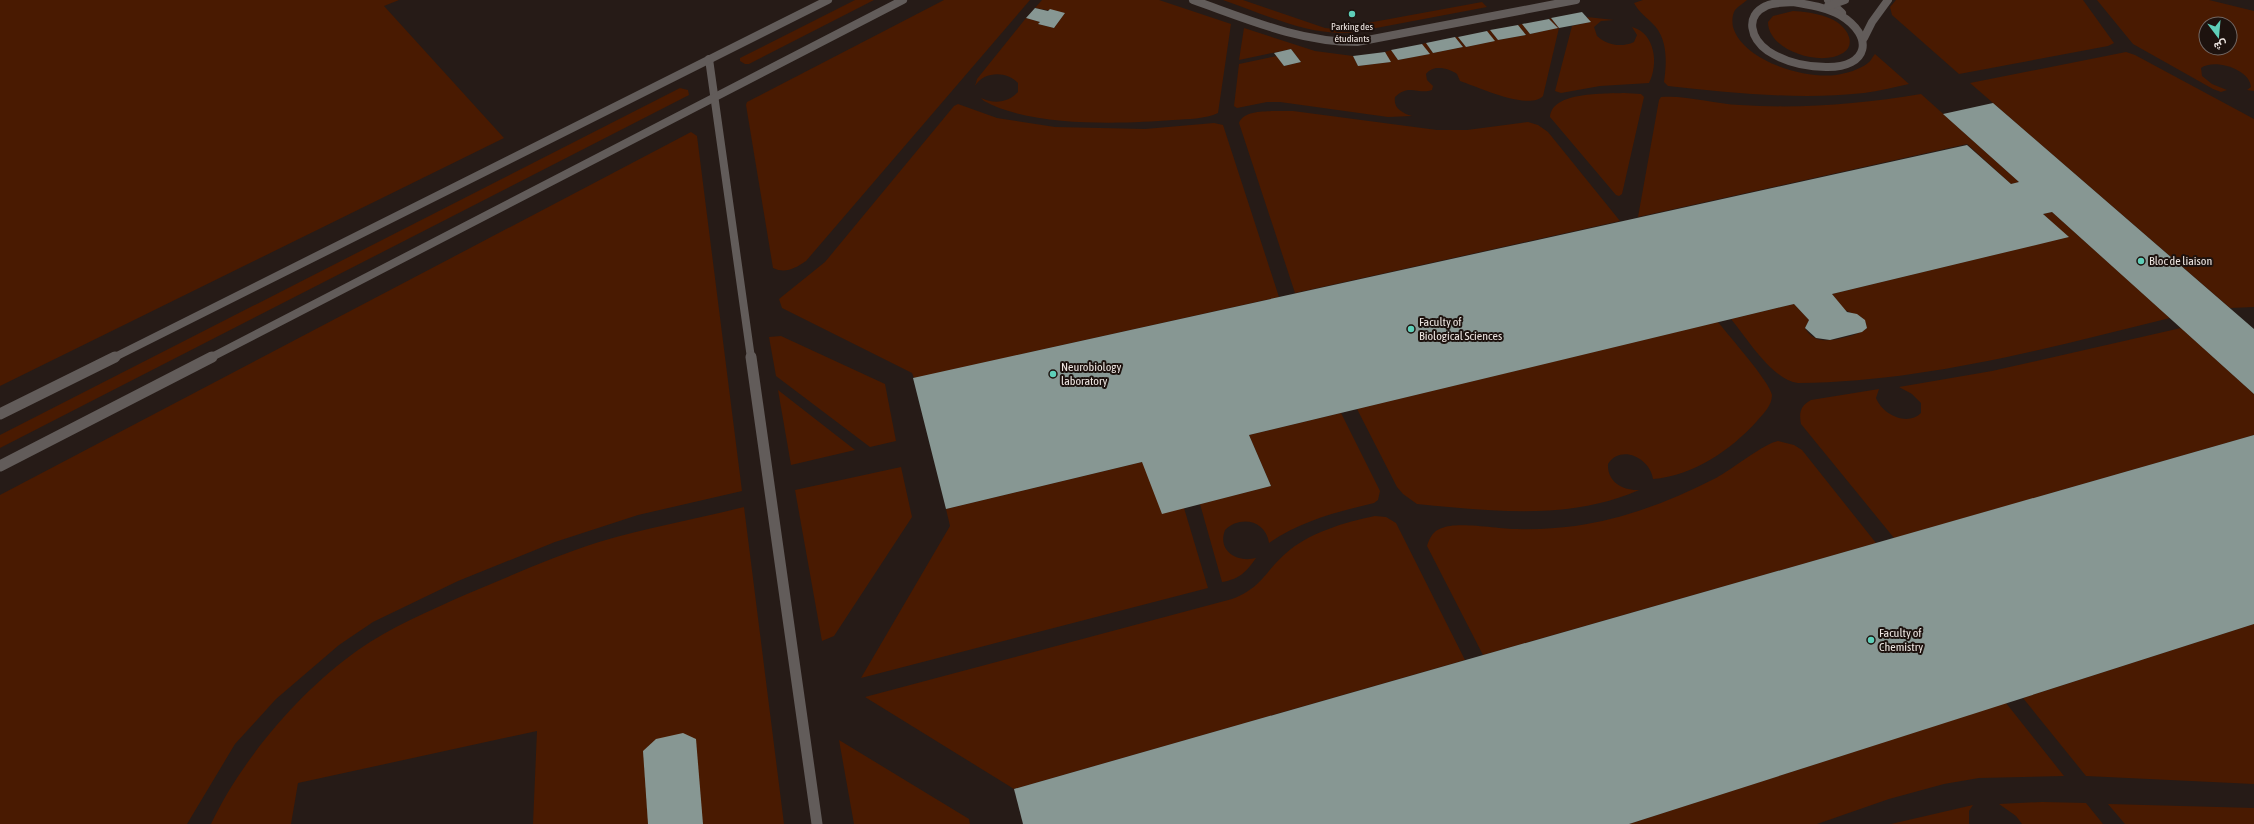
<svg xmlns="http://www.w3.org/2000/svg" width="2254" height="824" font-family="'Asap Condensed',Vazirmatn,sans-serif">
<rect width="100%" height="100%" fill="#261b17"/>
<g fill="#491a01" fill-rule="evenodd">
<polygon points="0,0 399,0 384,6 504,138 0,386"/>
<polygon points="855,0 874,0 749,64 745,64 740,61 740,58"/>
<path d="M 944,0 L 1030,0 L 806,261 C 796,268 785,274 773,268 L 746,105 L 747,102 Z"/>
<path d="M 1042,0 L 1159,0 L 1231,24 L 1218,113 C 1206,119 1187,119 1173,120 C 1121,124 1031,127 984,101 L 981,98 C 994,104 1008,103 1018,92 L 1018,83 C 1007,71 984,71 975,86 L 977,79 L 1026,18 L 1040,22 L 1038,24 L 1054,28 L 1065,13 L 1035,8 Z"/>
<path d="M 1223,0 L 1243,0 L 1325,28 L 1335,29 L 1482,2 L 1487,7 L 1355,32 C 1312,38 1264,14 1223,0 Z"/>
<path d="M 1643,0 L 1747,0 C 1744,3 1738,6 1735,10 C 1732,15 1732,22 1733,27 C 1743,61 1804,79 1836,75 C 1847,73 1859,70 1868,63 C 1871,61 1872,57 1875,54 L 1909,84 C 1894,87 1879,91 1864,93 C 1799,100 1733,93 1668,86 L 1664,82 C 1667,61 1668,37 1651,22 C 1645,16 1638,11 1634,3 Z"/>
<polygon points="1896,0 2083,0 2114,43 2108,46 1959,74 1892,15 1890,7"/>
<path d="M 2097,0 L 2209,0 L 2254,11 L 2254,91 L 2247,90 L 2251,87 C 2250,69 2214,58 2201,68 L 2202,76 L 2212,84 L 2227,90 L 2221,92 L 2213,89 L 2133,44 ZM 2206,24 L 2230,24 L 2230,48 L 2206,48 Z"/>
<path d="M 1793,11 C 1811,12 1842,16 1849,37 C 1851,44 1849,49 1843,53 C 1821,67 1768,51 1768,22 L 1773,16 Z"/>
<path d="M 1587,17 L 1614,20 L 1601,21 L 1594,27 L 1597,36 C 1607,45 1621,48 1634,42 L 1637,35 L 1632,27 C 1655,33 1659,64 1649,83 L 1600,86 L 1561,93 L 1555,91 L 1572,26 L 1590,22 Z"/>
<path d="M 1551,18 L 1559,28 L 1543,96 C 1529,111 1478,87 1460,81 L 1457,74 C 1449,68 1433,64 1426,74 L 1427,80 L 1433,86 L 1432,90 C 1419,95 1409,83 1395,97 C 1393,108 1402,113 1412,116 L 1388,117 L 1280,102 L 1267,102 L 1237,108 L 1234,106 L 1239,64 L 1277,56 L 1284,66 L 1301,62 L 1291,49 L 1239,60 L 1244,28 L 1315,51 L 1353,56 L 1358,66 L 1390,62 L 1385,52 L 1391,50 L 1398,60 L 1429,54 L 1422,44 L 1426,43 L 1433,53 L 1463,47 L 1455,37 L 1458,37 L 1466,47 L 1494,41 L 1487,31 L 1490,30 L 1498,40 L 1526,35 L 1518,25 L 1522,24 L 1530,34 L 1557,28 L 1549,19 Z"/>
<polygon points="2126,52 2135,55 2254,119 2254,307 2230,308 1970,83"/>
<polygon points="680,88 688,90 689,95 0,448 0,435"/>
<path d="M 1624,93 L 1641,94 L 1644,97 L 1622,194 L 1619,196 L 1616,195 L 1550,117 C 1552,91 1605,94 1624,93 Z"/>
<path d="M 1921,94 L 2019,182 L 2011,184 L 1967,144 L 1638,217 L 1659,100 L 1661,97 C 1687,95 1714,104 1740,105 C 1801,109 1861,104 1921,94 Z"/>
<polygon points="958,104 997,118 1055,127 1145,129 1214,123 1223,125 1279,297 914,378 912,373 782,308 779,299 825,262 954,106"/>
<path d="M 1273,111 L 1293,111 L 1437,130 L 1467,130 L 1528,122 L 1538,125 L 1548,132 L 1620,221 L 1295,293 L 1239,123 C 1244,111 1261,112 1273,111 Z"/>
<polygon points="691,132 697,136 742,491 638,515 555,542 458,581 373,622 339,645 276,699 235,744 187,824 0,824 0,495"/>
<path d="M 2052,212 L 2170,318 C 2048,348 1924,382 1798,383 C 1772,380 1747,338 1731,319 L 1794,304 L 1809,320 L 1805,328 C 1809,335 1814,339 1822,340 C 1831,342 1863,334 1867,328 C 1865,314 1856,316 1847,311 C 1842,309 1836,299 1832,294 L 2068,237 L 2043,214 Z"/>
<path d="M 1718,322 C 1728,335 1770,382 1772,395 C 1772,406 1763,414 1757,421 C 1731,450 1693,476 1653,479 C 1650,458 1621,444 1608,464 C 1607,482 1623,491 1639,490 C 1568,521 1492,511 1417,504 L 1403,494 L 1397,487 L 1357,409 Z"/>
<path d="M 2181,328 L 2254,394 L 2254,435 L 1894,538 L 1801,424 C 1799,413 1800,406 1811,400 L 1879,389 L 1876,398 C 1882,414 1907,427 1921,413 L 1921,403 L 1912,394 L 1899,387 L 1992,371 Z"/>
<polygon points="781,336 885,384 896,441 870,447 776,376 769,337"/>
<polygon points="778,390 855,450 791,465"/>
<path d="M 1341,413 L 1380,491 L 1378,500 L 1374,503 C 1336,512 1301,521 1269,543 C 1266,520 1240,515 1225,530 C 1217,551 1237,563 1256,558 C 1246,572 1240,579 1222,582 L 1200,504 L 1271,486 L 1249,435 Z"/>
<path d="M 1778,441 L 1794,445 L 1802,450 L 1876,543 L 1483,655 L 1427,546 C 1430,537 1433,531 1442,528 C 1456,521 1500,529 1517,529 C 1537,530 1556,528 1575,526 C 1624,519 1671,501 1716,478 C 1731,470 1765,443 1778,441 Z"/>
<polygon points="1142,462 1184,508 1208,588 861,678 950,526 946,509"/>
<polygon points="901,467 912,517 834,636 822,641 795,490"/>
<path d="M 744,507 L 784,824 L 533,824 L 537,731 L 298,783 L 291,824 L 211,824 C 242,759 299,692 358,650 C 389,628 431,610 467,594 C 511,576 554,556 599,542 C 646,528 696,519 744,507 Z"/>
<path d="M 1375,516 L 1386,517 L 1396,523 L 1465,660 L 1014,789 L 865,697 L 1232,599 C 1262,587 1263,574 1285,554 C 1308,533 1345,522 1375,516 Z"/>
<polygon points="2254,624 2254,784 2086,776 2023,698"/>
<polygon points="2006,703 2064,776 1979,778 1944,784 1889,799 1817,824 1629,824"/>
<polygon points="839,740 969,819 970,824 854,824"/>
<polygon points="2042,802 2086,803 2103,824 2022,824 2016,816 1999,804"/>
<polygon points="2108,804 2254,808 2254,824 2125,824"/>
<polygon points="1973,805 1969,811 1969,824 1891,824"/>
</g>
<g fill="#879793">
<polygon points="1035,8 1048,11 1050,9 1065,13 1054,28 1038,24 1040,22 1026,18"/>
<polygon points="1582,12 1591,22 1559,28 1551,18"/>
<polygon points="1549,19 1558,28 1530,34 1522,24"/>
<polygon points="1518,25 1526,35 1498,40 1490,30"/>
<polygon points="1487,31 1495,41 1466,47 1458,37"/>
<polygon points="1455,37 1463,47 1433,53 1426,43"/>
<polygon points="1422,44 1430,54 1398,60 1391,50"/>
<polygon points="1291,49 1301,62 1284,66 1274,53"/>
<polygon points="1385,52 1391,62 1358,66 1353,56"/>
<polygon points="1993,103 2254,329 2254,394 2052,212 2043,214 2069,237 1832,294 1847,312 1857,314 1865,320 1867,328 1862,332 1830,340 1816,338 1805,328 1809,320 1794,304 1249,435 1271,486 1162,514 1142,462 946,509 913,378 1967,145 2011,184 2019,182 1943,114"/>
<polygon points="2254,435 2254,624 1629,824 1023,824 1014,789"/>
<polygon points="683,733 696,739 703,824 648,824 643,751 656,739"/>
</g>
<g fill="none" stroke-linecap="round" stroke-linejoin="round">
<g stroke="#625c5a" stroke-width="8">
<path d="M 1193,0 C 1247,19 1299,42 1357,42 L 1576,0"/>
<polyline points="1828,0 1842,13"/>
<path d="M 1793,2 C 1809,5 1826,7 1840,15 C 1875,36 1869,68 1826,67 C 1806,67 1785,62 1768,51 C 1751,39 1744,16 1766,6 C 1774,2 1784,3 1793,2 Z"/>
<polyline points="1828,6 1845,0"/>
<polyline points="1864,38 1872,22 1888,0"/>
<polyline points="709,59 751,358"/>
<polyline points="113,358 828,0"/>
<polyline points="210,358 903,0"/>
</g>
<g stroke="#625c5a" stroke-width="11">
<polyline points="751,357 817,824"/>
<polyline points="0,414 115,357"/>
<polyline points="0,466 212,357"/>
</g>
</g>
<g fill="#5eceb8" stroke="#1d120e" stroke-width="1.5">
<circle cx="1352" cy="14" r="4"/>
<circle cx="2141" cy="261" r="4"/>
<circle cx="1411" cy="329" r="4"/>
<circle cx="1053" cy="374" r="4"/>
<circle cx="1871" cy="640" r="4"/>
</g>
<g text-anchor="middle" stroke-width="4" stroke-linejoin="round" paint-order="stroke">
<g font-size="10" fill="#eee6e2" stroke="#1d120e">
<text x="1352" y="30">Parking des<tspan x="1352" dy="12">étudiants</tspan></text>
</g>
<g font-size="12" fill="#eee6e2" stroke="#1d120e" text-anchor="start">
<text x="2149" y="265">Bloc de liaison</text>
<text x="1419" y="326">Faculty of<tspan x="1419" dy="14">Biological Sciences</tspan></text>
<text x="1061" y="371">Neurobiology<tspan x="1061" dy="14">laboratory</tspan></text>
<text x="1879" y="637">Faculty of<tspan x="1879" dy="14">Chemistry</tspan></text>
</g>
</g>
<g transform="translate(2218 36) rotate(164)"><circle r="19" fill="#1d120e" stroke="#716763"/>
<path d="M0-3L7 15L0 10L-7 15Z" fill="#5eceb8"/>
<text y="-6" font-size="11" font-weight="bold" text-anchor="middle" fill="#eee6e2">ش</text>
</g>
</svg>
